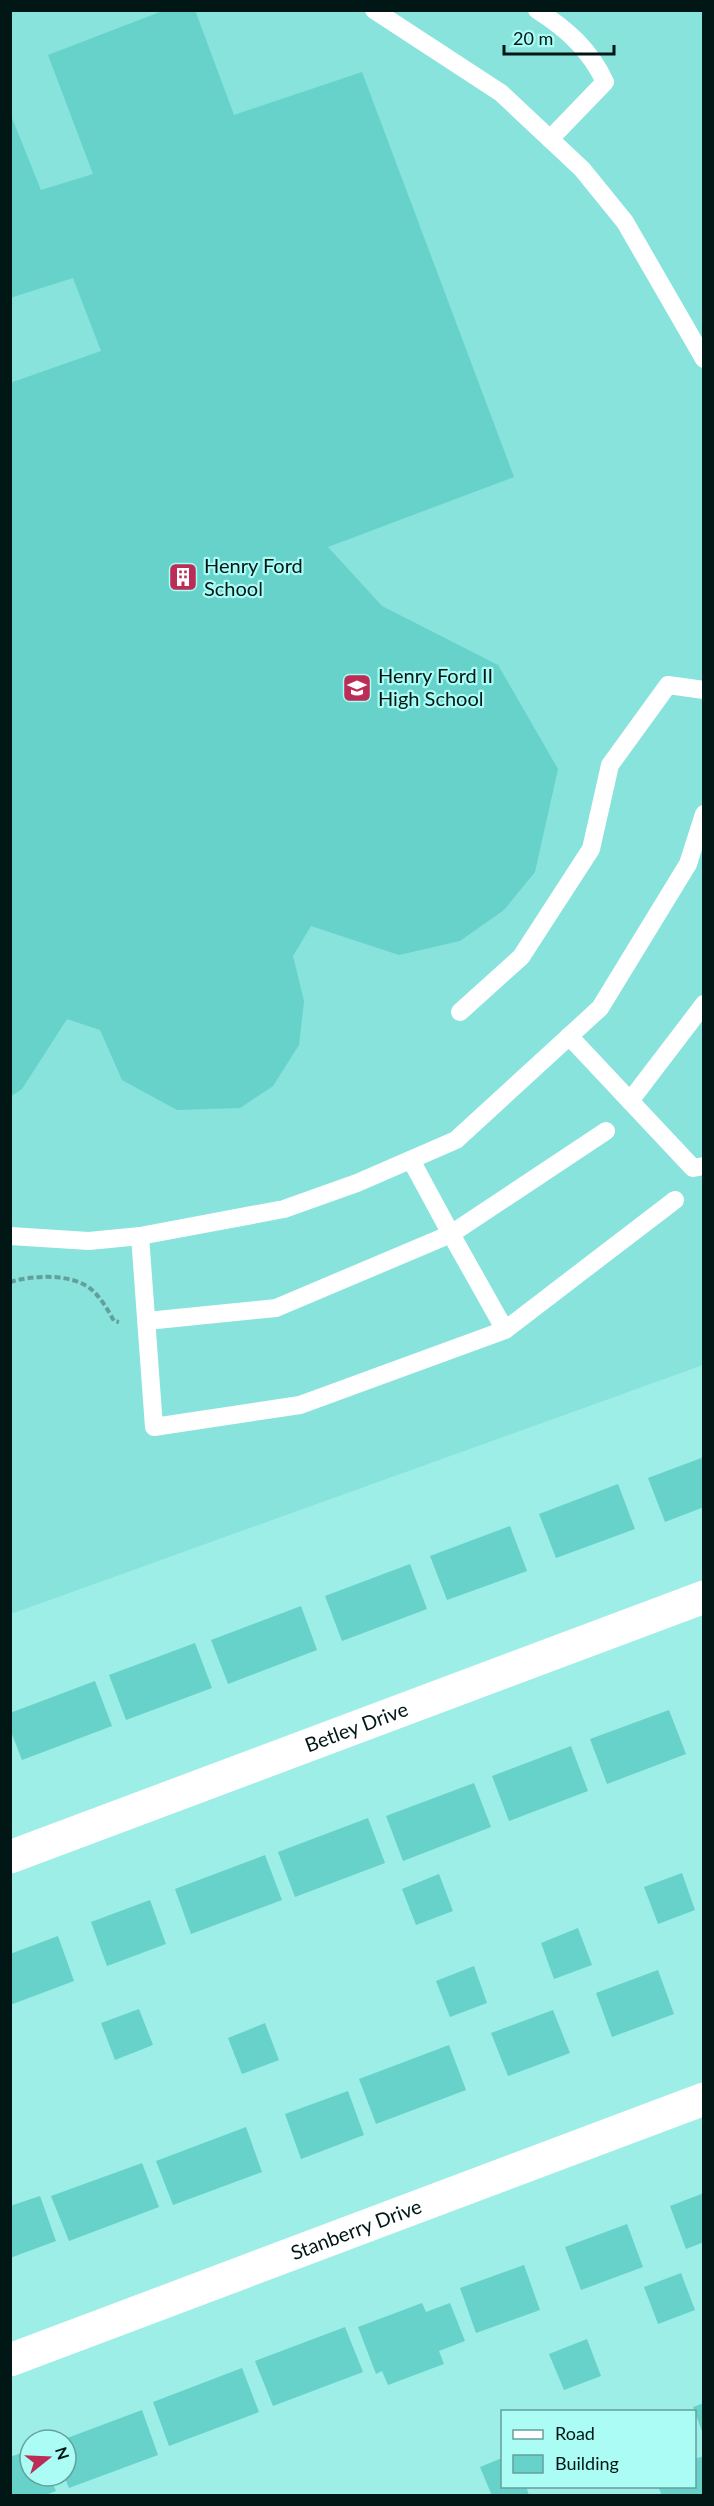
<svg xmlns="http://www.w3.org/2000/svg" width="714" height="2506" font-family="Lato,sans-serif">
<rect width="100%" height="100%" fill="#9deee7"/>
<polygon fill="#87e3dc" points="11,11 703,11 703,1365 11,1614"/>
<g fill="#66d2ca">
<polygon points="165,10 195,10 234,115 362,72 514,477 328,547 382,606 498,665 558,769 535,872 504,910 460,941 399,955 311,926 293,956 304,1001 299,1045 273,1086 240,1108 177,1110 122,1080 100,1030 67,1019 22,1089 10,1097 10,383 101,351 73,278 10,298 10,113 41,190 93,174 48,55"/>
<polygon points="704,1457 704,1507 665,1522 648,1478"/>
<polygon points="618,1484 635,1529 556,1558 539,1514"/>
<polygon points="510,1526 527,1571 447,1600 430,1556"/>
<polygon points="410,1564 427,1609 342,1641 325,1596"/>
<polygon points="301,1606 317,1650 228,1684 211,1640"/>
<polygon points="195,1643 212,1688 126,1720 109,1675"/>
<polygon points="95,1681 112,1726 22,1760 10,1729 10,1713"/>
<polygon points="669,1710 686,1754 607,1784 590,1739"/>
<polygon points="571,1746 588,1791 509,1821 492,1776"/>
<polygon points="474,1783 491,1827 403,1861 386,1816"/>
<polygon points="368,1818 385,1863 295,1897 278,1852"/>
<polygon points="265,1855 282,1900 191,1934 175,1889"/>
<polygon points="682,1873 695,1910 658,1924 644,1887"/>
<polygon points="439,1874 453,1911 416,1925 402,1889"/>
<polygon points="150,1900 166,1944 107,1966 91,1922"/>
<polygon points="578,1928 592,1965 554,1979 541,1943"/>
<polygon points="58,1936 74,1981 10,2005 10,1954"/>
<polygon points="474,1966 487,2003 450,2017 436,1981"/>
<polygon points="658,1970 674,2014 612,2037 596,1993"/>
<polygon points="139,2009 153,2045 115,2060 101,2023"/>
<polygon points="553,2010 570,2053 508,2076 491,2033"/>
<polygon points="265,2023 279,2060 242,2074 228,2038"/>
<polygon points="449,2045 466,2090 376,2124 359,2079"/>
<polygon points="348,2091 364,2135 301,2159 285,2114"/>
<polygon points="246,2127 262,2172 173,2205 156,2161"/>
<polygon points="142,2163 159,2207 69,2241 51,2196"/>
<polygon points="704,2193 704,2242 686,2249 670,2206"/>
<polygon points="40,2196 56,2241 10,2258 10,2206"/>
<polygon points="627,2224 643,2267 581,2290 565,2247"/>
<polygon points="524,2265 540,2310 476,2333 460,2288"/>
<polygon points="681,2273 695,2310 658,2324 644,2287"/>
<polygon points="422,2303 426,2312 450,2303 465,2341 439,2351 444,2364 388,2385 382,2371 376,2374 358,2327"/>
<polygon points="345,2327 363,2372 273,2406 255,2361"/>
<polygon points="587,2339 601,2376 564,2390 549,2354"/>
<polygon points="242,2368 259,2412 169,2446 153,2402"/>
<polygon points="704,2403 704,2434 703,2434 693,2407"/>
<polygon points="142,2410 158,2455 69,2488 64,2476 66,2440 62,2440"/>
<polygon points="30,2450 30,2476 50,2476 56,2491 43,2496 10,2496 10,2457"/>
<polygon points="704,2456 704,2496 662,2496 658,2486 694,2486 694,2459"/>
<polygon points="502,2458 502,2486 526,2486 529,2495 492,2496 480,2467"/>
</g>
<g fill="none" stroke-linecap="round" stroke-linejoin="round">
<path stroke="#64a09b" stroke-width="4" stroke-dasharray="6 3" stroke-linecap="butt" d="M 10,1282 C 33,1275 73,1273 92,1290 C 101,1298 108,1310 114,1321 L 119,1322"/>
<g stroke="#fff" stroke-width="18">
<polyline points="374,10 501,93 582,169 625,222 704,359"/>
<path d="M 537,10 C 567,29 590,50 605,82 L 550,139"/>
<polyline points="460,1012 521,957 591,849 610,765 668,685 704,690"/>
<polyline points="569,1036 693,1168 704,1166"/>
<polyline points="630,1101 704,1004"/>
<polyline points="411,1160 451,1234 606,1131"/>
<polyline points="10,1236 89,1241 140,1236 284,1209 357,1183 456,1140 600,1008 688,864 704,814"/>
<polyline points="140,1236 154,1427 300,1405 505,1330"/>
<polyline points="147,1321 276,1308 451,1234 505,1330 675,1200"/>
</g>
<g stroke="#fff" stroke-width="33">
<path id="s1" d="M 10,1857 L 704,1597"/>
<path id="s2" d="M 10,2360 L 704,2099"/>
</g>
</g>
<defs>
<g id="building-square" transform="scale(1.5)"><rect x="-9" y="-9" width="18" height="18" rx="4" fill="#bb2c56" stroke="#aafcf4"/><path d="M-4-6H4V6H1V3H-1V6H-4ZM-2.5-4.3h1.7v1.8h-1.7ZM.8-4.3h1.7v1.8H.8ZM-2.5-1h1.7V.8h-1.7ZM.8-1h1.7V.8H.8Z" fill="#fff"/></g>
<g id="school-square" transform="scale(1.5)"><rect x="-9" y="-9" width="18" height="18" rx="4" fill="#bb2c56" stroke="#aafcf4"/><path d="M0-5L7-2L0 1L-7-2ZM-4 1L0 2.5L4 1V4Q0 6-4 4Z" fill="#fff"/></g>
</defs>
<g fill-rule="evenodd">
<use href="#building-square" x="183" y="577"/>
<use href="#school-square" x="357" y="688"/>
</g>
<g text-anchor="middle" stroke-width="4.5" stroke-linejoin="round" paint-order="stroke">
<g font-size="20" fill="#001716" stroke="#aafcf4" text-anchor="start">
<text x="204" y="573">Henry Ford<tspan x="204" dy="23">School</tspan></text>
<text x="378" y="683">Henry Ford II<tspan x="378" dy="23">High School</tspan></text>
</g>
<g font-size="20" fill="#001716" stroke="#aafcf4">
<text dy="7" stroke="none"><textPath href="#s1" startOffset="370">Betley Drive</textPath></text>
<text dy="7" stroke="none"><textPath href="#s2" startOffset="370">Stanberry Drive</textPath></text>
</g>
</g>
<rect width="714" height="2506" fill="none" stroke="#001716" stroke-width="24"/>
<rect x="501" y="2410" width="195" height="78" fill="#aafcf4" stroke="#66a09b" stroke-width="1.5"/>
<rect x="513" y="2430" width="30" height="9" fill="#ffffff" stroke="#66a09b" stroke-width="1.5"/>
<text x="555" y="2440" font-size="18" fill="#001716">Road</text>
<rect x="513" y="2455" width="30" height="18" fill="#66d2ca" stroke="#66a09b" stroke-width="1.5"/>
<text x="555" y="2470" font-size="18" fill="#001716">Building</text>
<g transform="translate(48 2458) rotate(72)"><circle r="28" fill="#aafcf4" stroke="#66a09b" stroke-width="1.5"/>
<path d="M0-4.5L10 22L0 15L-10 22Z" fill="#bb2c56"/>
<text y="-9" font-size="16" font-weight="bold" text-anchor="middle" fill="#001716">N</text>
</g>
<path d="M504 45v9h110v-9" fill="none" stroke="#001716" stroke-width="3"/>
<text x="513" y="45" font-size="18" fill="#001716" stroke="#aafcf4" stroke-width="4.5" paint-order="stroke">20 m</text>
</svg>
